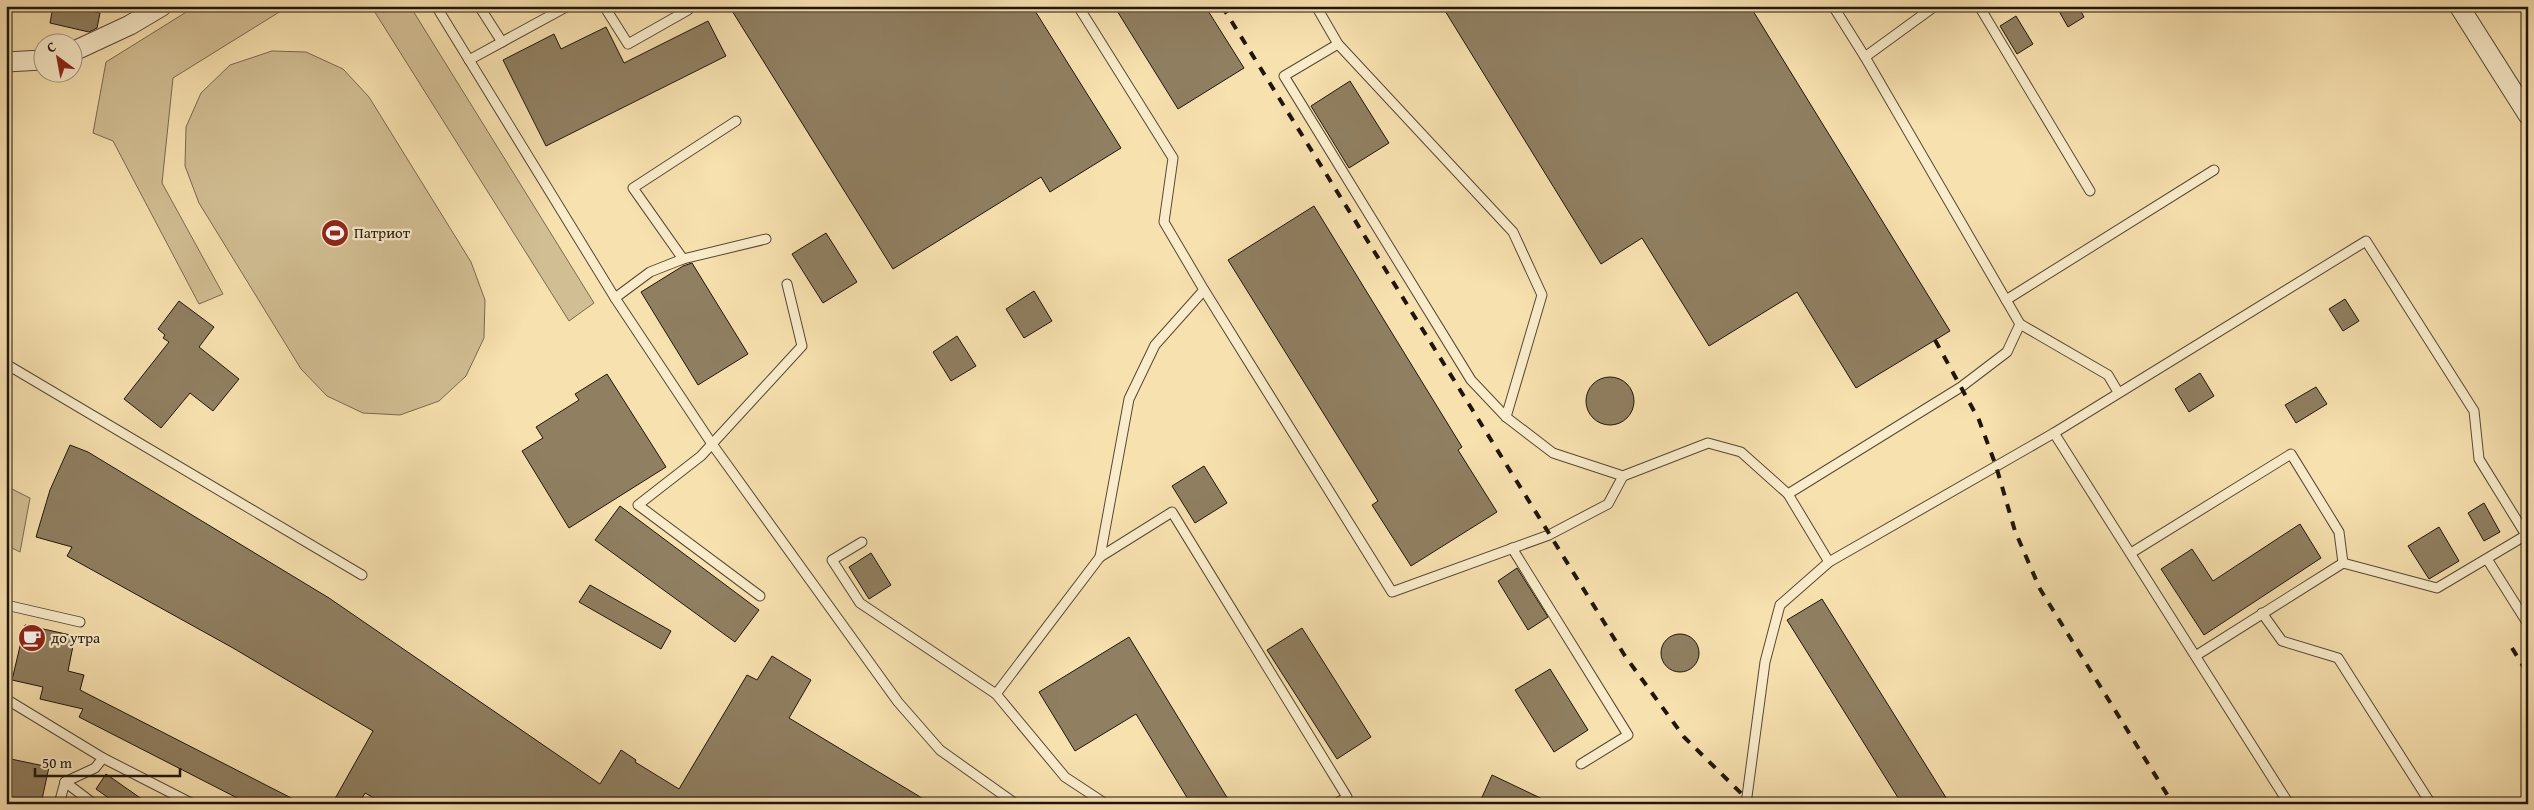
<svg xmlns="http://www.w3.org/2000/svg" width="2534" height="810" font-family="'Gentium Book Plus',serif">
<rect width="100%" height="100%" fill="#f7e1af"/>
<filter id="stains"><feTurbulence type="fractalNoise" baseFrequency=".004" numOctaves="4"/><feColorMatrix values="0 0 0 0 .2 0 0 0 0 .09 0 0 0 0 .02 0 0 0 .5 -.17"/></filter>
<radialGradient id="worn" r=".72"><stop offset=".6" stop-color="#630" stop-opacity="0"/><stop offset="1" stop-color="#630" stop-opacity=".3"/></radialGradient>
<g fill="#d2be93" stroke="#796a50">
<polygon points="196,6 289,6 173,78 162,183 223,294 199,304 113,141 93,133 106,62"/>
<polygon points="371,6 410,6 594,303 569,321"/>
<polygon points="272,51 306,52 343,69 369,97 471,262 485,300 484,338 466,376 439,401 400,415 363,413 327,396 301,369 199,203 185,166 186,127 201,93 230,65"/>
<polygon points="6,486 30,498 20,552 6,545"/>
</g>
<g fill="#907f61" stroke="#20150c">
<polygon points="53,6 70,6 100,13 97,28 89,32 50,23"/>
<polygon points="729,6 1032,6 1121,148 1050,192 1041,177 893,269"/>
<polygon points="1114,6 1205,6 1244,68 1178,109"/>
<polygon points="1442,6 1750,6 1950,331 1856,388 1797,292 1709,346 1642,238 1601,264"/>
<polygon points="2056,6 2078,6 2084,17 2068,27"/>
<polygon points="2016,16 2033,44 2017,54 2000,26"/>
<polygon points="708,21 726,56 546,146 503,60 554,34 561,49 606,27 624,63"/>
<polygon points="1350,81 1389,143 1349,168 1311,106"/>
<polygon points="1314,206 1462,447 1458,450 1497,512 1411,566 1372,505 1378,501 1228,260"/>
<polygon points="826,233 857,282 823,303 792,254"/>
<polygon points="692,263 748,354 698,385 641,292 683,266"/>
<polygon points="1034,291 1052,321 1024,338 1006,309"/>
<polygon points="2345,299 2359,321 2343,331 2329,309"/>
<polygon points="179,301 214,327 199,347 239,379 213,411 190,393 161,428 124,399 169,342 163,338 165,335 158,329"/>
<polygon points="957,336 976,366 951,381 933,352"/>
<polygon points="2200,373 2214,396 2189,412 2175,389"/>
<polygon points="607,374 666,467 569,528 522,451 543,438 536,427 579,400 575,394"/>
<circle cx="1610" cy="401" r="24"/>
<polygon points="2316,387 2327,404 2296,423 2285,405"/>
<polygon points="70,445 88,452 329,598 600,784 621,750 636,760 635,762 679,789 747,675 757,680 772,656 811,680 789,718 932,804 385,804 365,793 359,804 332,804 373,731 233,648 67,556 72,547 36,537 50,490"/>
<polygon points="1204,466 1227,503 1195,523 1172,486"/>
<polygon points="2484,503 2500,532 2484,541 2468,513"/>
<polygon points="620,506 759,610 735,642 595,540"/>
<polygon points="2300,524 2321,558 2204,635 2161,569 2192,549 2213,581"/>
<polygon points="2439,527 2459,561 2429,579 2408,546"/>
<polygon points="871,553 891,585 869,599 849,567"/>
<polygon points="1517,568 1548,617 1528,630 1498,581"/>
<polygon points="590,585 671,631 661,649 579,602"/>
<polygon points="1822,599 1950,804 1902,804 1787,620"/>
<polygon points="25,625 75,636 68,671 84,675 80,690 303,804 249,804 79,717 83,709 40,699 43,687 12,680"/>
<polygon points="1302,628 1371,737 1337,759 1267,650"/>
<circle cx="1680" cy="653" r="19"/>
<polygon points="1129,637 1165,696 1231,804 1191,804 1136,714 1075,751 1039,692"/>
<polygon points="1550,669 1588,730 1554,752 1515,690"/>
<polygon points="6,758 49,767 41,804 6,804"/>
<polygon points="106,774 149,804 117,804 96,789"/>
<polygon points="1492,775 1553,804 1479,804"/>
</g>
<g fill="none" stroke-linecap="round" stroke-linejoin="round">
<g stroke="#564835" stroke-width="11">
<g id="service">
<polyline points="436,6 615,298 712,444 898,702 940,750 1016,804"/>
<polyline points="479,6 502,42"/>
<polyline points="604,6 628,44 688,10 685,6"/>
<polyline points="1078,6 1173,158 1164,222 1204,290 1392,592 1549,535 1608,504 1623,476"/>
<polyline points="1316,6 1338,44 1513,232 1542,295 1506,417"/>
<polyline points="1833,6 1865,57 2020,324 2108,375 2118,392"/>
<polyline points="1979,6 2090,191"/>
<polyline points="1338,44 1284,76 1471,380 1506,417 1553,453 1623,476 1708,443 1741,452 1788,494 1829,562"/>
<polyline points="1865,57 1935,6"/>
<polyline points="469,60 568,6"/>
<polyline points="683,259 633,188 736,121"/>
<polyline points="1204,290 1155,345 1129,399 1100,557 1172,512 1347,797 1336,804"/>
<polyline points="615,298 650,272 683,259 766,239"/>
<polyline points="2006,300 2214,170"/>
<polyline points="6,364 362,575"/>
<polyline points="2054,433 2366,241 2474,411 2479,459 2526,535"/>
<polyline points="1788,494 1961,387 2007,352 2020,324"/>
<polyline points="862,542 832,560 860,603 996,694"/>
<polyline points="1512,548 1628,735 1581,764"/>
<polyline points="2131,553 2291,454 2339,532 2343,563"/>
<polyline points="1100,557 996,694 1065,777 1106,804"/>
<polyline points="2487,559 2528,624"/>
<polyline points="760,596 638,505 701,456 802,346 787,284"/>
<polyline points="6,605 80,622"/>
<polyline points="2262,613 2282,641 2338,658 2431,804"/>
<polyline points="2197,655 2343,563 2437,588 2528,534"/>
<polyline points="6,699 103,758 193,804"/>
<polyline points="65,782 95,768 103,758"/>
<polyline points="65,782 94,804"/>
<polyline points="59,804 65,782"/>
<polyline points="1746,804 1765,662 1780,605 1829,562 2054,433 2289,804"/>
</g>
</g>
<g stroke="#564835" stroke-width="21">
<g id="minor">
<polyline points="2459,6 2528,115"/>
<polyline points="72,52 130,25 162,6"/>
<polyline points="6,62 42,60"/>
</g>
</g>
<use href="#service" stroke="#faeccb" stroke-width="9"/>
<use href="#minor" stroke="#faeccb" stroke-width="19"/>
<g stroke="#20150c" stroke-width="4" stroke-dasharray="9 9" stroke-linecap="butt">
<polyline points="1222,6 1625,656 1684,737 1752,804"/>
<polyline points="1935,340 1979,420 1996,466 2015,531 2040,589 2173,804"/>
<polyline points="2512,648 2528,674"/>
</g>
</g>
<defs>
<g id="stadium-disc" transform="scale(1.4375)"><circle r="9.5" fill="#8f2418" stroke="#faeccb"/><path d="M0-5a6.5 5 0 1 0 0 10a6.5 5 0 1 0 0-10ZM-3.5-1.8h7v3.6h-7Z" fill="#fff"/></g>
<g id="cafe-disc" transform="scale(1.4375)"><circle r="9.5" fill="#8f2418" stroke="#faeccb"/><path d="M-5.5-4.5H6V0H3Q3 3.5 0 3.5H-2.5Q-5.5 3.5-5.5 0ZM3-3.2v2h1.7v-2ZM-6 4.5H4V6H-6Z" fill="#fff"/></g>
</defs>
<g fill-rule="evenodd">
<use href="#stadium-disc" x="335" y="233"/>
<use href="#cafe-disc" x="32" y="638"/>
</g>
<g text-anchor="middle" stroke-width="4.5" stroke-linejoin="round" paint-order="stroke">
<g font-size="15" fill="#20150c" stroke="#faeccb" text-anchor="start">
<text x="354" y="238">Патриот</text>
<text x="51" y="643">до утра</text>
</g>
</g>
<rect width="2534" height="810" fill="none" stroke="#f7e1af" stroke-width="25"/>
<rect x="8" y="8" width="2519" height="795" fill="none" stroke="#20150c" stroke-width="2.5"/>
<rect x="12" y="12" width="2509" height="785" fill="none" stroke="#20150c"/>
<g transform="translate(58 58) rotate(328)"><circle r="24" fill="#faeccb" stroke="#a3967f"/>
<path d="M0-4L9 19L0 12L-9 19Z" fill="#8f2418"/>
<text y="-8" font-size="14" font-weight="bold" text-anchor="middle" fill="#20150c">С</text>
</g>
<path d="M35 768v8h145v-8" fill="none" stroke="#20150c" stroke-width="2.5"/>
<text x="42" y="768" font-size="15" fill="#20150c" stroke="#faeccb" stroke-width="4" paint-order="stroke">50 m</text>
<rect width="100%" height="100%" filter="url(#stains)"/>
<rect width="100%" height="100%" fill="url(#worn)"/>
</svg>
